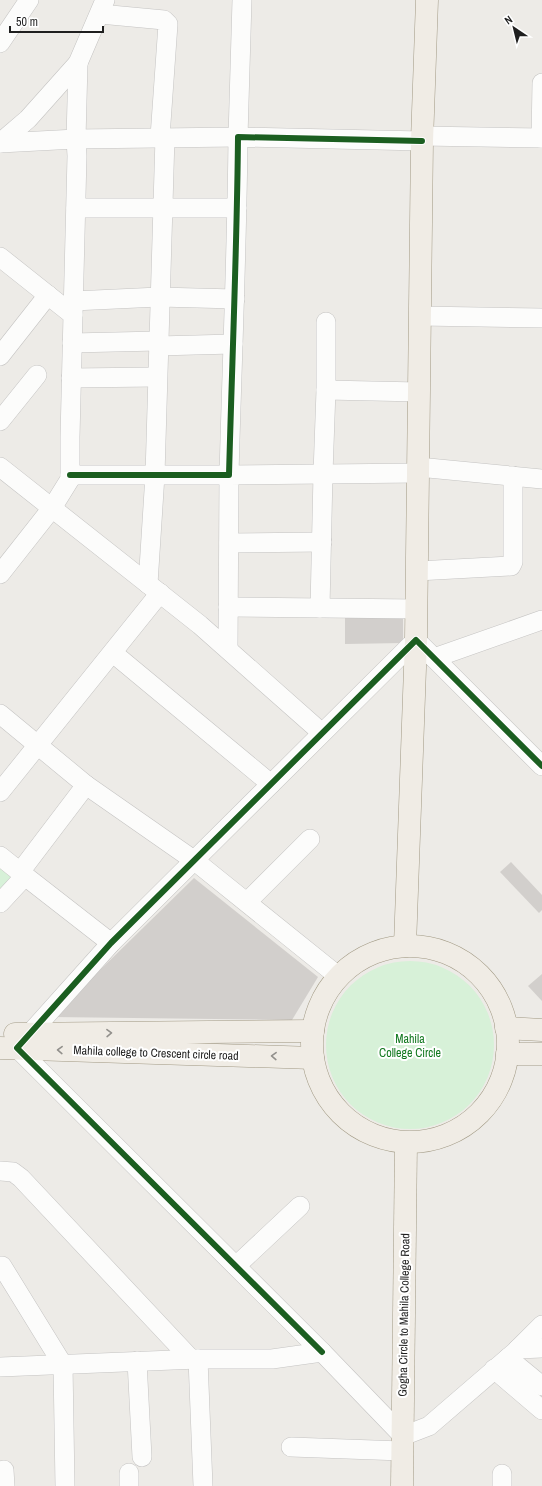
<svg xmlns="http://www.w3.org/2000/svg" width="542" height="1486" font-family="'Archivo Narrow',sans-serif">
<rect width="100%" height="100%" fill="#edebe7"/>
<g fill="#d7f1d8">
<polygon points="0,865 15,876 0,892"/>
<circle cx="410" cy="1045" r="84"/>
</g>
<g fill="#d2cfcc">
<polygon points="403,611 403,643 345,644 345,613"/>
<polygon points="511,862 542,895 542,910 539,913 500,872"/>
<polygon points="194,878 318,977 292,1020 52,1017"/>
<polygon points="542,974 542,1001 528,986"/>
</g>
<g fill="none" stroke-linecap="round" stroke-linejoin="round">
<g stroke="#c4c3c2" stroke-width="20">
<g id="minor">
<polyline points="100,14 164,20 168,24 160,137"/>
<polyline points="0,43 29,0"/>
<polyline points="422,136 542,138"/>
<polyline points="541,138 542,83"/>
<polyline points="0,143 76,139 238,137 242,0"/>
<polyline points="0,143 28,119 78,63 105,0"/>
<polyline points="76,208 237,208"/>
<polyline points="0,257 73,315 70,437 70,479 52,508 0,574"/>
<polyline points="73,301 159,297 235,299"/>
<polyline points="73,315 77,156 76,139 78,63"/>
<polyline points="420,316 542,318"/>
<polyline points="72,343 158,341"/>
<polyline points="158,346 233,344"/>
<polyline points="0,356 48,295"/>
<polyline points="71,378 157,377"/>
<polyline points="326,390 419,392"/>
<polyline points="0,421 37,375"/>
<polyline points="0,467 200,625 322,733"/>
<polyline points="418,467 542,479"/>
<path d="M 70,475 L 229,475 C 232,362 237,249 238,137 L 422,141"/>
<polyline points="229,543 322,542"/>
<polyline points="417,571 511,566 513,562 513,476"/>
<polyline points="148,584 155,475 165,137"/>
<polyline points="228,607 417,609"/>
<polyline points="320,608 323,474 326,390 326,322"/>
<polyline points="228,649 229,475 418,473"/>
<polyline points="113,653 271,784"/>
<polyline points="434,658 542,620"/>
<polyline points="0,714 86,785 195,861 338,976"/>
<polyline points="0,792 160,593"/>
<polyline points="0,856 25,876 0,903"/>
<polyline points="20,872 86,785"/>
<polyline points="25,876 111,943"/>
<polyline points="247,902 310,839"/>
<polyline points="0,1171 13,1172 21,1178 191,1359"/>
<polyline points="0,1266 2,1266 63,1365 65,1486"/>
<polyline points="236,1266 300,1206"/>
<polyline points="518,1349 542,1348"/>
<polyline points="322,1352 17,1048 111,943 416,640 542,766"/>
<polyline points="508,1358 542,1386"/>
<polyline points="198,1359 203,1486"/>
<polyline points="137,1361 142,1457"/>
<polyline points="0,1367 198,1359 272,1359 322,1352 403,1436 429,1426 515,1352 542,1325"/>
<polyline points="494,1369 542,1410"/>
<polyline points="291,1447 402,1451"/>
<polyline points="4,1470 5,1486"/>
<polyline points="129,1473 129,1486"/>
<polyline points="502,1486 502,1474"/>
</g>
</g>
<g stroke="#a29a85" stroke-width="23">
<g id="major">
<circle cx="410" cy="1044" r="98"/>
<polyline points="405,946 416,640 422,141 427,0"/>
<polyline points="506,1028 542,1030"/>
<polyline points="15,1034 313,1031"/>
<polyline points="0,1048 313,1058"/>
<polyline points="507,1054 542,1054"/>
<polyline points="402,1486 406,1143"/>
</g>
</g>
<use href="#minor" stroke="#fcfcfb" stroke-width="19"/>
<use href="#major" stroke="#f0ece5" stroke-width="22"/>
<g stroke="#fff" stroke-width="8">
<g id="cycleway">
<path d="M 70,475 L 229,475 C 232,362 237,249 238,137 L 422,141"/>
<polyline points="322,1352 17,1048 111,943 416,640 542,766"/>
</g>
</g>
<use href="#cycleway" stroke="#1b5e20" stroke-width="6"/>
</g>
<defs><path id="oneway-chevron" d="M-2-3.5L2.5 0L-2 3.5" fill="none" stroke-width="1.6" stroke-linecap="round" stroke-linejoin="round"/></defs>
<g stroke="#92908c">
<use href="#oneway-chevron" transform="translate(109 1033) rotate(-1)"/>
<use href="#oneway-chevron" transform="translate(60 1050) rotate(-178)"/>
<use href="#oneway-chevron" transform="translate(274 1056) rotate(-178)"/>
</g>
<g text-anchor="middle" stroke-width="4" stroke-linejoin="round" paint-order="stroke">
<g font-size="12" fill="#12781f" stroke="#fff">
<text x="410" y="1043">Mahila<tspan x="410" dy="14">College Circle</tspan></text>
</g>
<g font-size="12" fill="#1f1f1f" stroke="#fff">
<text transform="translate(156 1053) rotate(2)" y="4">Mahila college to Crescent circle road</text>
<text transform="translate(404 1315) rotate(-89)" y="4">Gogha Circle to Mahila College Road</text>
</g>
</g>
<g transform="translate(514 28) rotate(325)" stroke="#ffffff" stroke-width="3" paint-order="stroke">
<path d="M0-3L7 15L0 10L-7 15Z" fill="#1f1f1f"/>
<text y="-6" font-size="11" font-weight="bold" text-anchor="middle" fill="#1f1f1f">N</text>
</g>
<path d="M10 26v6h93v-6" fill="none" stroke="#1f1f1f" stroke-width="2"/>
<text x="16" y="26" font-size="12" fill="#1f1f1f" stroke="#ffffff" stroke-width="3" paint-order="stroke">50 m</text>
</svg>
